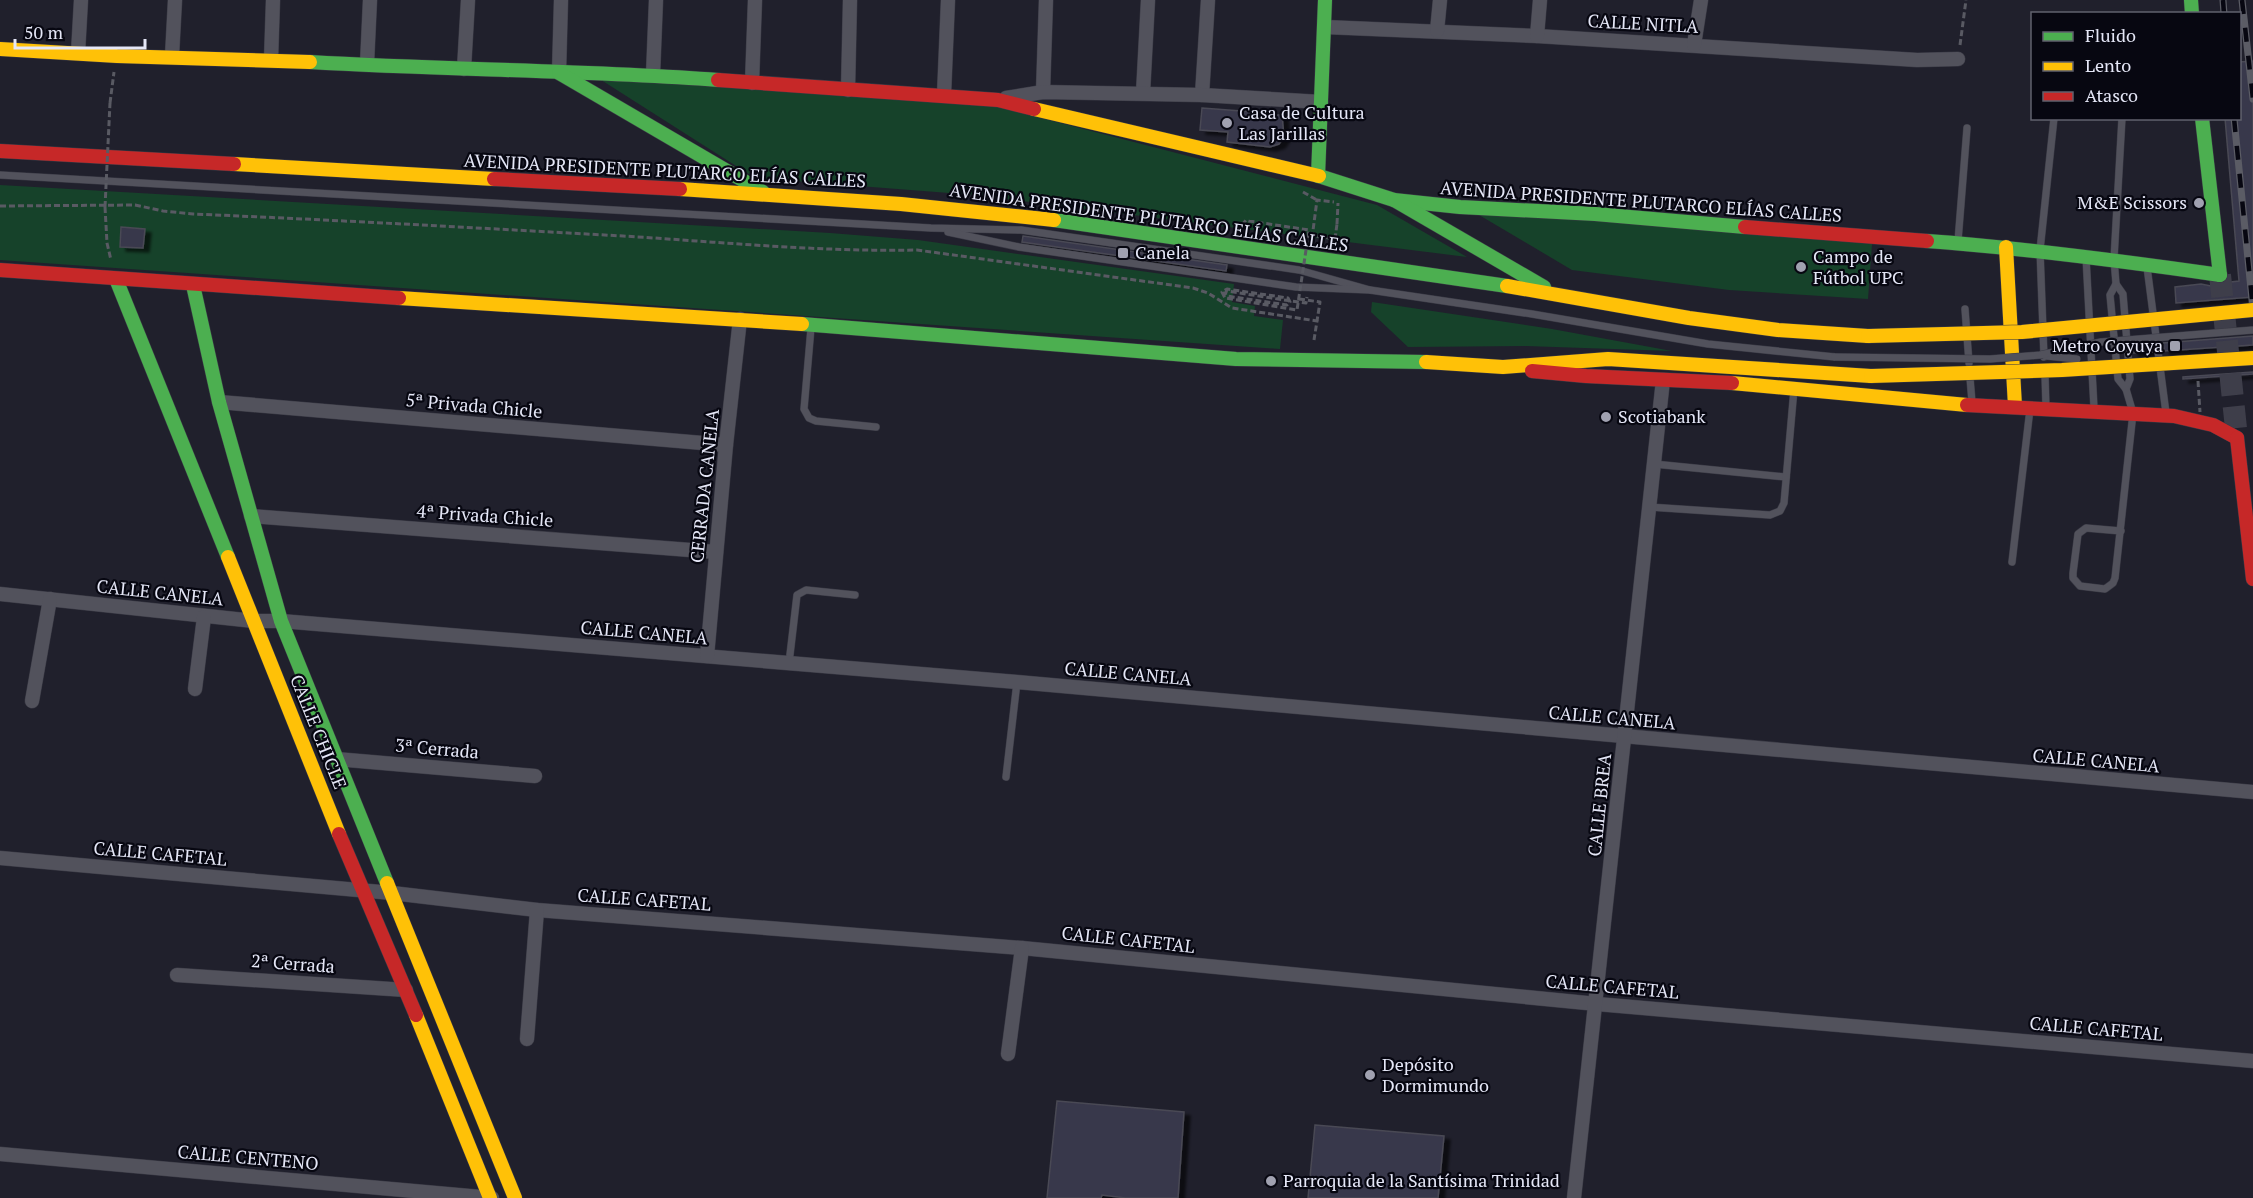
<svg xmlns="http://www.w3.org/2000/svg" width="2253" height="1198" font-family="'PT Serif',serif">
<defs>
<filter id="shadow"><feDropShadow dx="6" dy="4" stdDeviation="1.5" flood-color="#0009"/></filter>
</defs>
<rect width="100%" height="100%" fill="#20202c"/>
<g fill="#16422a">
<polygon points="598,78 999,107 1377,205 1467,257 975,195 755,178"/>
<polygon points="0,185 830,233 918,240 1234,284 1232,302 1255,306 1254,316 1283,320 1280,349 0,260"/>
<polygon points="1469,209 1872,244 1868,299 1729,290 1572,270"/>
<polygon points="1372,302 1552,329 1672,351 1526,346 1408,347 1371,312"/>
</g>
<g fill="#39374c" stroke="#494954" stroke-width="1.5" filter="url(#shadow)">
<polygon points="2253,61 2253,297 2176,303 2175,287 2201,284 2221,288 2228,286 2231,282 2239,281 2225,118 2240,118 2240,62"/>
<polygon points="1202,108 1254,112 1254,115 1282,115 1284,137 1279,144 1270,147 1227,142 1228,132 1200,130"/>
<polygon points="121,227 145,229 143,248 120,247"/>
<polygon points="1023,236 1227,265 1226,271 1022,242"/>
<polygon points="2253,336 2253,345 2164,351 2163,343"/>
<polygon points="2151,344 2152,352 2133,353 2133,345"/>
<polygon points="2253,372 2253,374 2183,379 2183,377"/>
<polygon points="1057,1101 1184,1112 1178,1198 1126,1198 1102,1195 1101,1198 1047,1198"/>
<polygon points="1315,1125 1444,1136 1438,1198 1308,1198"/>
</g>
<g fill="none" stroke-linecap="round" stroke-linejoin="round">
<polyline stroke="#3e3e4a" stroke-width="22" stroke-dasharray="22 11" stroke-linecap="butt" points="2220,275 2237,438"/>
<g stroke="#3a3a45" stroke-width="8">
<g id="lane">
<polyline points="0,175 931,228 1021,230 1299,270 1370,290"/>
<polyline points="948,232 1019,247 1296,287 1370,290 1532,314 1708,344 1835,357"/>
<polyline points="1958,241 1967,128"/>
<polyline points="2086,257 2094,408"/>
<polyline points="2147,267 2166,413"/>
<polyline points="2116,284 2123,294 2130,379 2126,389"/>
<polyline points="1965,309 1969,363"/>
<polyline points="811,328 804,409 809,418 816,421 876,427"/>
<polyline points="2044,357 2040,250 2054,118"/>
<polyline points="2045,375 2046,408"/>
<polyline points="1970,378 1972,402"/>
<polyline points="1654,464 1786,477"/>
<polyline points="1649,507 1770,515 1780,511 1784,503 1794,389"/>
<polyline points="2121,531 2086,528 2078,534 2073,573 2073,578 2080,586 2105,589 2113,583 2115,578 2133,413 2126,389 2118,379 2110,295 2116,284 2114,259 2122,118"/>
<polyline points="2012,562 2030,409"/>
<polyline points="789,663 797,595 806,590 855,595"/>
<polyline points="1006,777 1017,682"/>
</g>
</g>
<g stroke="#3a3a45" stroke-width="15">
<g id="street">
<polyline points="1325,27 1537,36 1917,60 1958,59"/>
<polyline points="1437,31 1440,0"/>
<polyline points="1537,36 1540,0"/>
<polyline points="1694,45 1701,0"/>
<polyline points="78,53 81,0"/>
<polyline points="172,56 175,0"/>
<polyline points="271,60 273,0"/>
<polyline points="367,64 370,0"/>
<polyline points="464,69 468,0"/>
<polyline points="559,73 561,0"/>
<polyline points="653,75 656,0"/>
<polyline points="752,83 755,0"/>
<polyline points="848,90 850,0"/>
<polyline points="1043,92 1046,0"/>
<polyline points="1143,93 1148,0"/>
<polyline points="944,95 948,0"/>
<polyline points="1202,95 1208,0"/>
<polyline points="1006,98 1043,92 1202,95 1321,102"/>
<polyline points="219,402 726,445"/>
<polyline points="251,516 716,552"/>
<polyline points="0,594 254,621 281,621 1017,682 2253,792"/>
<polyline points="707,656 726,445 740,319"/>
<polyline points="195,689 204,617"/>
<polyline points="32,701 50,599"/>
<polyline points="336,759 535,776"/>
<polyline points="0,858 392,893 537,910 1022,948 1597,1004 2253,1061"/>
<polyline points="177,975 406,990"/>
<polyline points="527,1039 537,910"/>
<polyline points="1008,1054 1022,948"/>
<polyline points="0,1154 492,1198"/>
<polyline points="1574,1198 1663,380"/>
</g>
</g>
<g stroke="#3a3a45" stroke-width="15">
<g id="fast">
<polyline points="2191,0 2192,14"/>
<path d="M 310,62 C 446,70 582,70 718,80"/>
<polyline points="559,73 763,192"/>
<polyline points="2202,118 2220,275"/>
<polyline points="1318,176 1325,0"/>
<polyline points="1319,176 1394,200 1460,207 1595,214 1745,227"/>
<polyline points="1394,200 1544,287"/>
<polyline points="1054,220 1507,286"/>
<path d="M 1927,241 C 2025,248 2122,261 2220,275"/>
<polyline points="116,279 228,557"/>
<polyline points="193,285 219,402 281,621 387,883"/>
<polyline points="802,324 1236,359 1426,362"/>
</g>
</g>
<g stroke="#3a3a45" stroke-width="15">
<g id="slow">
<polyline points="0,49 117,56 310,62"/>
<polyline points="1034,109 1319,176"/>
<polyline points="234,164 494,179"/>
<polyline points="680,189 901,204 1054,220"/>
<polyline points="2006,247 2015,406"/>
<polyline points="1507,286 1689,318 1778,330 1868,336"/>
<polyline points="399,298 802,324"/>
<polyline points="1426,362 1503,367 1608,359 1871,376"/>
<polyline points="1732,383 1967,405"/>
<polyline points="228,557 339,834"/>
<polyline points="387,883 515,1198"/>
<polyline points="416,1015 490,1198"/>
</g>
</g>
<g stroke="#3a3a45" stroke-width="15">
<g id="jam">
<polyline points="718,80 998,100 1034,109"/>
<polyline points="0,151 234,164"/>
<polyline points="494,179 680,189"/>
<polyline points="1745,227 1927,241"/>
<polyline points="0,270 399,298"/>
<polyline points="1532,371 1586,376 1732,383"/>
<polyline points="1967,405 2174,416 2213,425 2237,438"/>
<polyline points="2237,438 2253,579"/>
<polyline points="339,834 416,1015"/>
</g>
</g>
<g stroke="#595a63" stroke-width="3" stroke-dasharray="6 3" stroke-linecap="butt">
<polyline points="1960,45 1966,0"/>
<polyline points="110,103 114,72"/>
<polyline points="1303,192 1317,200"/>
<path d="M 0,206 L 135,205 L 163,211 L 193,214 C 336,220 479,228 623,236 C 721,242 819,252 917,250 L 1193,288 L 1208,293 L 1232,308 L 1317,321 L 1314,340"/>
<polyline points="105,207 107,243 111,260"/>
<polyline points="1337,224 1338,203"/>
<polyline points="1312,238 1317,200 1334,202"/>
<polyline points="1284,300 1306,303 1307,297"/>
</g>
<use href="#lane" stroke="#52525c" stroke-width="7"/>
<use href="#street" stroke="#52525c" stroke-width="14"/>
<use href="#fast" stroke="#4caf50" stroke-width="14"/>
<use href="#slow" stroke="#ffc107" stroke-width="14"/>
<use href="#jam" stroke="#c62828" stroke-width="14"/>
<g stroke="#5b5c65" stroke-width="7">
<g id="rail">
<polyline points="2223,0 2224,14"/>
<polyline points="2242,0 2253,99"/>
<polyline points="2234,118 2253,310"/>
</g>
</g>
<use href="#rail" stroke="#070711" stroke-width="4.5" stroke-dasharray="14" stroke-linecap="butt"/>
<g stroke="#3a3a45" stroke-width="8" stroke-linecap="butt">
<g id="lane-bridge">
<polyline points="2046,356 2077,359"/>
<polyline points="1835,357 1990,359 2040,355 2101,342 2253,330"/>
</g>
</g>
<g stroke="#3a3a45" stroke-width="15" stroke-linecap="butt">
<g id="slow-bridge">
<polyline points="1868,336 2022,332 2253,310"/>
<polyline points="1871,376 2062,370 2253,358"/>
</g>
</g>
<g stroke="#595a63" stroke-width="3" stroke-dasharray="6 3" stroke-linecap="butt">
<polyline points="105,207 110,103"/>
<polyline points="1242,225 1246,220 1249,221 1309,230 1297,310 1225,298 1222,292 1227,289 1288,298 1290,302 1287,305 1227,296 1225,293 1227,291 1284,300"/>
<polyline points="1308,235 1335,239 1337,224"/>
<polyline points="1299,299 1320,302 1317,321"/>
<polyline points="2198,381 2200,412"/>
</g>
<use href="#lane-bridge" stroke="#52525c" stroke-width="7"/>
<use href="#slow-bridge" stroke="#ffc107" stroke-width="14"/>
</g>
<g fill="#a0a1b0" stroke="#070711" stroke-width="2">
<circle cx="1227" cy="123" r="6"/>
<circle cx="2199" cy="203" r="6"/>
<rect x="1117" y="247" width="12" height="12" rx="3"/>
<circle cx="1801" cy="267" r="6"/>
<rect x="2169" y="340" width="12" height="12" rx="3"/>
<circle cx="1606" cy="417" r="6"/>
<circle cx="1370" cy="1075" r="6"/>
<circle cx="1271" cy="1181" r="6"/>
</g>
<g text-anchor="middle" stroke-width="4.5" stroke-linejoin="round" paint-order="stroke">
<g font-size="18" fill="#e5e7f7" stroke="#070711">
<text transform="translate(1643 24) rotate(3)" y="6">CALLE NITLA</text>
<text transform="translate(665 171) rotate(3)" y="6">AVENIDA PRESIDENTE PLUTARCO ELÍAS CALLES</text>
<text transform="translate(1641 202) rotate(4)" y="6">AVENIDA PRESIDENTE PLUTARCO ELÍAS CALLES</text>
<text transform="translate(1149 218) rotate(8)" y="6">AVENIDA PRESIDENTE PLUTARCO ELÍAS CALLES</text>
<text transform="translate(474 406) rotate(5)" y="6">5ª Privada Chicle</text>
<text transform="translate(705 486) rotate(-84)" y="6">CERRADA CANELA</text>
<text transform="translate(485 516) rotate(4)" y="6">4ª Privada Chicle</text>
<text transform="translate(160 593) rotate(6)" y="6">CALLE CANELA</text>
<text transform="translate(644 633) rotate(5)" y="6">CALLE CANELA</text>
<text transform="translate(1128 674) rotate(5)" y="6">CALLE CANELA</text>
<text transform="translate(1612 718) rotate(5)" y="6">CALLE CANELA</text>
<text transform="translate(318 732) rotate(68)" y="6">CALLE CHICLE</text>
<text transform="translate(437 749) rotate(5)" y="6">3ª Cerrada</text>
<text transform="translate(2096 761) rotate(5)" y="6">CALLE CANELA</text>
<text transform="translate(1600 805) rotate(-84)" y="6">CALLE BREA</text>
<text transform="translate(160 854) rotate(5)" y="6">CALLE CAFETAL</text>
<text transform="translate(644 900) rotate(4)" y="6">CALLE CAFETAL</text>
<text transform="translate(1128 940) rotate(6)" y="6">CALLE CAFETAL</text>
<text transform="translate(293 964) rotate(4)" y="6">2ª Cerrada</text>
<text transform="translate(1612 987) rotate(5)" y="6">CALLE CAFETAL</text>
<text transform="translate(2096 1029) rotate(5)" y="6">CALLE CAFETAL</text>
<text transform="translate(248 1158) rotate(5)" y="6">CALLE CENTENO</text>
</g>
<g font-size="18" fill="#e5e7f7" stroke="#070711" text-anchor="start">
<text x="1239" y="119">Casa de Cultura<tspan x="1239" dy="21">Las Jarillas</tspan></text>
<text x="2187" y="209" text-anchor="end">M&amp;E Scissors</text>
<text x="1135" y="259">Canela</text>
<text x="1813" y="263">Campo de<tspan x="1813" dy="21">Fútbol UPC</tspan></text>
<text x="2163" y="352" text-anchor="end">Metro Coyuya</text>
<text x="1618" y="423">Scotiabank</text>
<text x="1382" y="1071">Depósito<tspan x="1382" dy="21">Dormimundo</tspan></text>
<text x="1283" y="1187">Parroquia de la Santísima Trinidad</text>
</g>
</g>
<rect x="2031" y="12" width="210" height="108" fill="#070711" stroke="#60616d" stroke-width="1.5"/>
<rect x="2043" y="32" width="30" height="9" fill="#4caf50" stroke="#60616d" stroke-width="1.5"/>
<text x="2085" y="42" font-size="18" fill="#e5e7f7">Fluido</text>
<rect x="2043" y="62" width="30" height="9" fill="#ffc107" stroke="#60616d" stroke-width="1.5"/>
<text x="2085" y="72" font-size="18" fill="#e5e7f7">Lento</text>
<rect x="2043" y="92" width="30" height="9" fill="#c62828" stroke="#60616d" stroke-width="1.5"/>
<text x="2085" y="102" font-size="18" fill="#e5e7f7">Atasco</text>
<path d="M15 39v9h130v-9" fill="none" stroke="#e5e7f7" stroke-width="3"/>
<text x="24" y="39" font-size="18" fill="#e5e7f7" stroke="#070711" stroke-width="4.5" paint-order="stroke">50 m</text>
</svg>
